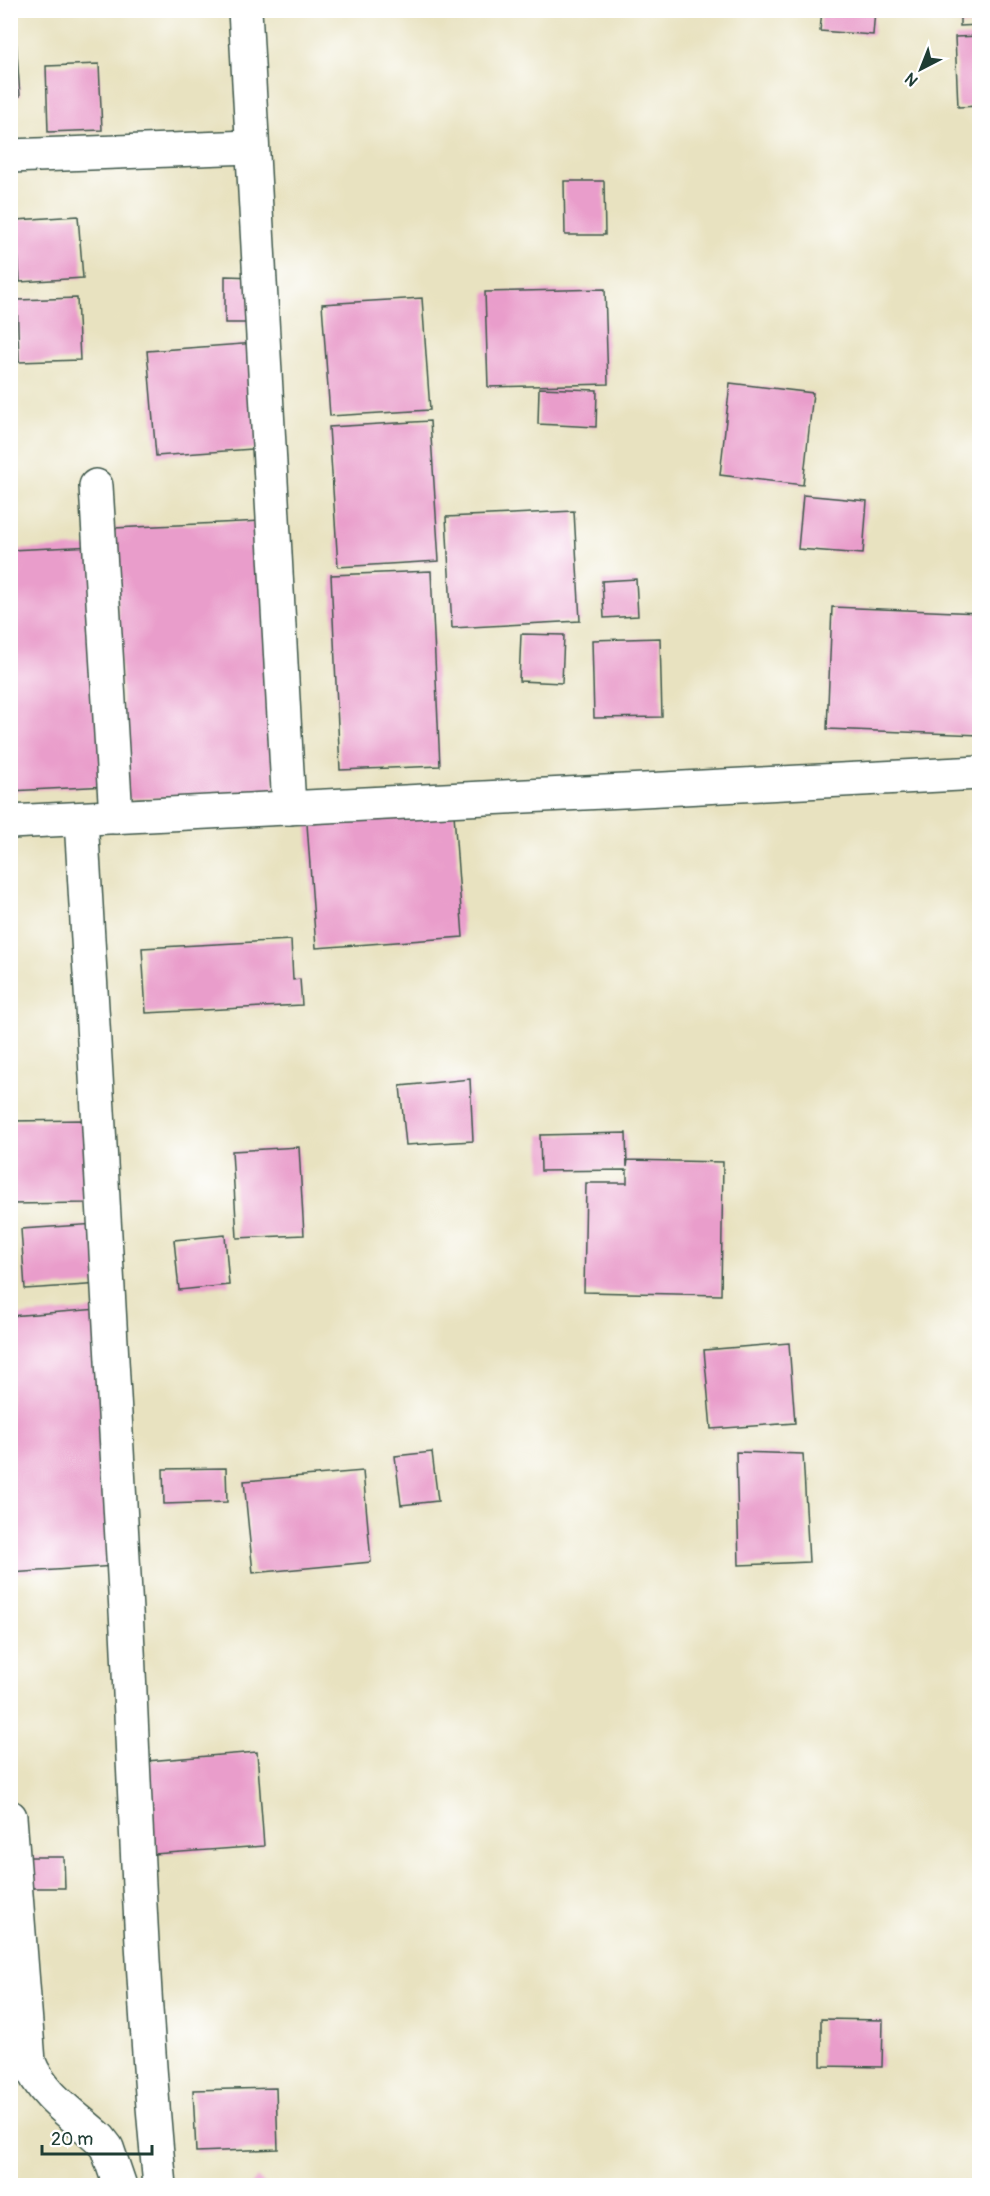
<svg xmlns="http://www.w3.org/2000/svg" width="990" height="2196" font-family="Pangolin,sans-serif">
<rect width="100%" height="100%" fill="#fff"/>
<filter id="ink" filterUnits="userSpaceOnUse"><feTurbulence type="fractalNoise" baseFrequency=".0167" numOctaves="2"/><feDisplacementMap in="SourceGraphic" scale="12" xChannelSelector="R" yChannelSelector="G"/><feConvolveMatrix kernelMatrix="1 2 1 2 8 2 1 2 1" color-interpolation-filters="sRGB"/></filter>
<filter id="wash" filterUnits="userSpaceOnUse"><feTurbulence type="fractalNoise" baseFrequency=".008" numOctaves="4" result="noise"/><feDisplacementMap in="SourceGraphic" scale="24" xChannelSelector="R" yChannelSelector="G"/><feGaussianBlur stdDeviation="1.35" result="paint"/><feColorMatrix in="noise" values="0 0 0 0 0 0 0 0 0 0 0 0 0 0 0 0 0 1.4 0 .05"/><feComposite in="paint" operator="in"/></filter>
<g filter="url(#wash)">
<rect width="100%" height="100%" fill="#e8e2c0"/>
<g id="blocks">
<g fill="#e99dcb">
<polygon points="822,10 875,10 873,35 820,31"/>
<polygon points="960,10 980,10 980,25 960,26"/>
<polygon points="980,36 980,106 958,107 955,37"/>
<polygon points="10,39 16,39 20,96 10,97"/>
<polygon points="99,64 102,130 48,132 46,66"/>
<polygon points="564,181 604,181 605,235 565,235"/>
<polygon points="78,216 83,278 20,282 16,220"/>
<polygon points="225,276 257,277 257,323 225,323"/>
<polygon points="605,289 608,384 488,387 485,292"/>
<polygon points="77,298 80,360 19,362 17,300"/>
<polygon points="422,298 430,410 330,416 322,304"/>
<polygon points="256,343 265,448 156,456 147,351"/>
<polygon points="730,383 813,393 803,485 720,475"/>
<polygon points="539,388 597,390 596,427 538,424"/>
<polygon points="430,421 439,561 338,567 329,427"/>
<polygon points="803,495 867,501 863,554 798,549"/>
<polygon points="574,511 580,621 452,628 446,517"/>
<polygon points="262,521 275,793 127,799 114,528"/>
<polygon points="95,546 108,786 10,791 10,550"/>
<polygon points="431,571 440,766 340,770 331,575"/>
<polygon points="636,579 638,616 604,618 602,581"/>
<polygon points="832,607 980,613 980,735 827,729"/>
<polygon points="521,634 564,635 562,683 519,681"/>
<polygon points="660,638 662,717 594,718 592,640"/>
<polygon points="454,814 463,937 316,948 307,824"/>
<polygon points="291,940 293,980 300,979 302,1005 146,1013 142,948"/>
<polygon points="470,1079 473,1141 406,1145 400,1086"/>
<polygon points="86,1120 88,1203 10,1204 10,1121"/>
<polygon points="626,1133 627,1167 628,1160 723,1162 721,1295 584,1292 586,1183 627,1183 627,1170 541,1171 540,1135"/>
<polygon points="299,1147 304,1235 237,1238 232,1151"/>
<polygon points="97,1224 102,1284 25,1289 21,1229"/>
<polygon points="225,1235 229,1285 179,1290 174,1240"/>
<polygon points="111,1308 130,1565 10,1573 10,1316"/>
<polygon points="789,1343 795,1423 711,1429 704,1350"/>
<polygon points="432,1452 438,1501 401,1505 395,1456"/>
<polygon points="736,1452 803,1454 809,1562 739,1565"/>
<polygon points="226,1468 227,1502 164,1504 163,1469"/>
<polygon points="363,1471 371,1562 253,1573 244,1481"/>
<polygon points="257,1752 264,1846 154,1854 147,1761"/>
<polygon points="30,1857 64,1857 65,1888 30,1888"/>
<polygon points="821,2019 883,2020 882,2067 821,2066"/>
<polygon points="276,2088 278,2149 196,2152 193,2090"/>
<polygon points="257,2177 266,2186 250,2186"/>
</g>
</g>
</g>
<g filter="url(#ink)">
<use href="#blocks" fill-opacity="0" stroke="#3d5649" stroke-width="1.5"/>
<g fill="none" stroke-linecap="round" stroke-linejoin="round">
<g stroke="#3d5649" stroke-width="36">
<g id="minor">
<polyline points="245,10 289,808"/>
<polyline points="10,156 251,147"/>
<polyline points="96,486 116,817"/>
<path d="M 81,819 C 96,1089 114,1359 127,1629 C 136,1815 142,2000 160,2186"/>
<polyline points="10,822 980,773"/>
<path d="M 10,1817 L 29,2062 C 41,2095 75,2116 100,2139 L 107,2148 L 120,2186"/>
</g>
</g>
<use href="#minor" stroke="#fff" stroke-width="33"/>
</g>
</g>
<rect width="990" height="2196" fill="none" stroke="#fff" stroke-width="36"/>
<g transform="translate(921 69) rotate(222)" stroke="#ffffff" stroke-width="4.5" paint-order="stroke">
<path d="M0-4.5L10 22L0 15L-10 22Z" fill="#1f3d34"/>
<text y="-9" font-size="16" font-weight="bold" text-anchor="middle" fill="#1f3d34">N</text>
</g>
<path d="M42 2145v9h110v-9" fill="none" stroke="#1f3d34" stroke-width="3"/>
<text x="51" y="2145" font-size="18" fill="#1f3d34" stroke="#ffffff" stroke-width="4.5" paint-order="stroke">20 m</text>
</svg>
